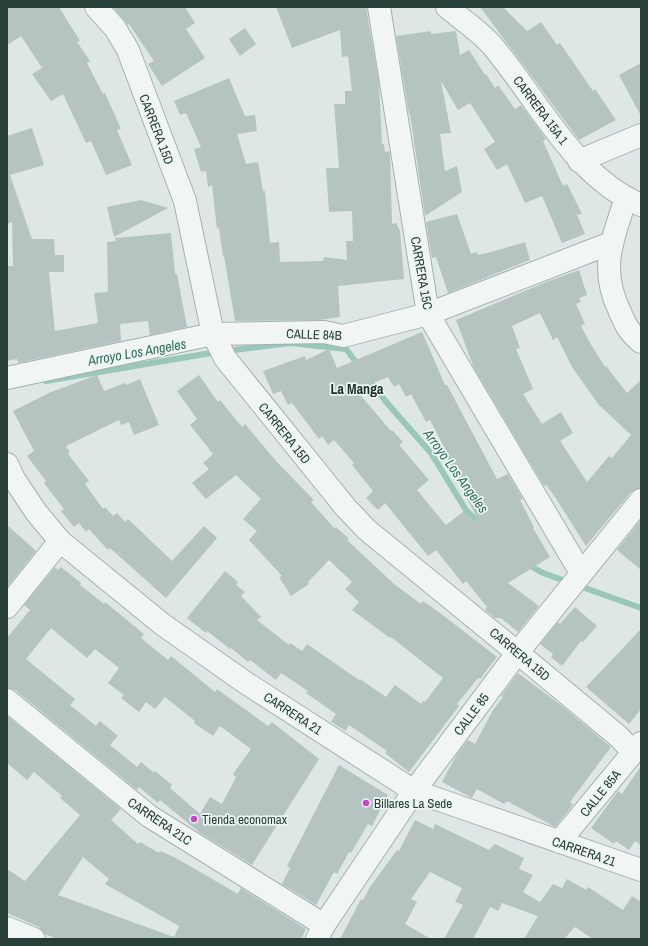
<svg xmlns="http://www.w3.org/2000/svg" width="648" height="946" font-family="'Archivo Narrow',sans-serif">
<rect width="100%" height="100%" fill="#dee7e5"/>
<g fill="none" stroke-linecap="round" stroke-linejoin="round">
<g stroke="#99c7b9" stroke-width="6">
<polyline points="226,351 290,343 346,349 359,366"/>
<polyline points="367,377 387,403 431,453 466,510 482,526"/>
<polyline points="46,381 217,352"/>
<polyline points="527,564 543,573 641,608"/>
</g>
</g>
<g fill="#b5c4c1" fill-rule="evenodd">
<polygon points="7,7 59,7 80,41 77,42 90,61 87,63 103,94 105,93 121,129 117,130 132,165 106,175 91,141 86,143 63,94 51,101 32,74 42,68 21,36 7,45"/>
<polygon points="113,7 185,7 195,23 186,29 205,58 162,86 148,64 154,61 129,24 128,25"/>
<polygon points="276,7 366,7 379,83 382,144 384,144 385,152 389,151 390,154 392,224 396,223 400,231 404,279 338,286 340,317 320,320 235,321 224,256 223,257 219,228 217,229 212,185 208,187 206,171 201,172 194,149 201,147 186,113 180,115 174,101 229,78 245,116 255,115 257,131 237,134 246,164 258,162 263,191 265,191 270,243 279,242 280,262 323,261 324,257 347,260 346,241 353,241 352,211 329,212 326,168 339,168 334,104 345,104 345,91 352,91 348,56 342,57 340,30 292,48"/>
<polygon points="480,7 503,7 527,31 541,22 557,45 560,43 593,91 595,89 616,120 579,140"/>
<polygon points="245,28 256,44 240,56 229,39"/>
<polygon points="431,31 431,34 456,31 460,55 469,50 485,75 486,74 495,88 498,85 515,109 521,105 546,139 543,141 563,186 567,184 582,214 577,215 585,234 562,243 542,196 525,203 507,164 497,170 484,149 495,142 470,103 458,110 441,81 451,133 440,134 445,171 457,166 462,192 425,216 410,114 409,114 396,36"/>
<polygon points="641,63 641,116 619,75"/>
<polygon points="32,128 44,165 10,175 32,239 54,239 55,255 64,255 64,272 49,272 55,331 98,323 94,293 108,292 107,242 116,241 115,238 171,233 175,274 177,274 187,327 150,335 148,321 120,324 121,341 18,363 17,359 7,361 7,266 13,266 12,222 7,224 7,136"/>
<polygon points="141,200 168,208 114,237 107,207"/>
<polygon points="457,214 471,254 477,252 478,255 491,252 525,242 530,260 448,293 436,257 432,258 426,222"/>
<path d="M 579,270 L 587,295 L 579,298 L 581,302 L 576,304 L 585,324 L 581,326 L 590,343 L 605,367 L 606,366 L 627,393 L 641,380 L 641,488 L 631,492 L 586,546 L 555,497 L 546,485 L 544,486 L 474,368 L 456,320 L 546,282 ZM 540,313 L 553,340 L 557,337 L 572,367 L 599,405 L 631,435 L 612,458 L 609,456 L 587,482 L 560,441 L 573,433 L 561,412 L 542,424 L 523,394 L 533,389 L 516,349 L 520,348 L 512,326 Z"/>
<path d="M 422,332 L 445,385 L 447,385 L 497,479 L 508,474 L 523,499 L 520,500 L 534,527 L 533,528 L 550,557 L 508,583 L 539,606 L 518,632 L 501,618 L 495,618 L 485,610 L 487,607 L 466,581 L 463,584 L 436,550 L 428,556 L 385,503 L 378,510 L 366,498 L 373,491 L 352,465 L 354,463 L 334,440 L 328,445 L 322,436 L 319,439 L 292,403 L 288,405 L 281,391 L 273,394 L 263,371 L 305,356 L 306,360 L 329,349 L 337,368 ZM 388,377 L 394,387 L 399,384 L 406,397 L 411,394 L 426,422 L 430,420 L 445,449 L 443,450 L 449,461 L 447,462 L 478,519 L 473,522 L 464,511 L 446,525 L 417,490 L 429,480 L 399,445 L 403,442 L 392,430 L 391,431 L 356,390 Z"/>
<polygon points="97,375 104,391 125,383 126,385 140,379 159,425 134,435 129,422 121,425 119,420 66,446 70,452 68,454 89,481 85,484 103,509 105,507 113,516 117,513 125,522 128,519 172,561 204,526 217,538 166,598 110,548 108,550 89,529 86,532 79,523 74,527 61,511 64,509 44,483 46,481 27,456 34,451 13,411 51,392"/>
<polygon points="199,375 218,402 220,400 242,427 245,424 276,461 314,500 311,502 335,529 336,527 349,539 347,540 394,584 421,604 423,601 440,613 497,657 480,679 478,678 457,704 459,706 409,772 385,753 387,751 349,725 346,731 331,722 336,714 306,693 308,691 281,673 276,680 250,660 248,662 231,648 230,649 207,631 206,633 187,618 225,571 238,582 236,585 245,592 241,596 261,617 257,620 289,645 290,643 302,651 307,644 359,680 360,679 386,697 395,685 421,704 423,701 425,702 443,678 391,637 390,638 352,610 359,602 345,589 352,582 329,560 308,582 309,584 291,596 279,577 282,576 249,540 257,531 243,519 261,499 236,475 206,499 192,483 209,469 203,463 213,454 190,425 197,419 177,391"/>
<polygon points="641,520 641,570 617,550"/>
<polygon points="7,525 36,551 7,587"/>
<path d="M 55,567 L 58,570 L 61,567 L 81,583 L 80,585 L 104,604 L 105,602 L 144,634 L 141,638 L 168,660 L 171,656 L 215,692 L 217,689 L 268,726 L 272,722 L 319,759 L 252,865 L 200,833 L 160,800 L 158,803 L 139,787 L 137,790 L 15,690 L 7,688 L 7,638 L 30,610 L 24,605 ZM 51,628 L 87,658 L 95,649 L 119,668 L 108,683 L 124,695 L 121,698 L 139,712 L 146,702 L 155,709 L 165,697 L 195,721 L 194,723 L 213,736 L 220,726 L 251,749 L 233,774 L 236,777 L 222,804 L 210,797 L 200,814 L 170,788 L 172,785 L 155,771 L 154,773 L 141,762 L 137,767 L 110,745 L 118,736 L 100,721 L 96,726 L 70,705 L 75,699 L 26,659 Z"/>
<polygon points="575,607 597,626 583,642 581,641 562,666 551,657 553,654 540,644 558,622 560,624"/>
<polygon points="641,629 641,709 629,724 586,687"/>
<polygon points="518,673 562,706 611,747 570,802 573,804 569,810 555,827 507,801 504,804 477,789 472,798 442,782 457,754 468,740 475,744 493,710 503,697 501,696"/>
<path d="M 7,716 L 121,809 L 111,820 L 138,844 L 140,842 L 159,853 L 160,851 L 176,858 L 238,894 L 241,888 L 306,929 L 301,939 L 57,939 L 45,934 L 39,927 L 7,913 L 7,869 L 25,881 L 80,815 L 60,798 L 62,796 L 34,772 L 27,780 L 7,763 ZM 83,857 L 109,879 L 105,884 L 179,926 L 174,937 L 58,895 Z"/>
<polygon points="339,765 388,795 372,826 368,824 351,853 349,852 337,874 334,872 316,905 282,884 290,868 287,866"/>
<polygon points="641,766 641,845 635,841 629,850 616,841 614,844 591,828 618,791 622,794"/>
<polygon points="415,820 433,829 435,824 489,850 495,844 524,858 519,869 533,875 523,892 540,902 553,884 562,888 567,879 586,890 588,887 623,910 632,896 641,902 641,939 593,939 575,927 564,939 524,939 538,916 502,903 498,911 490,907 473,939 444,939 463,905 455,902 462,888 430,872 411,899 417,902 405,924 431,939 340,939 361,899 363,900 370,887 397,850 399,851"/>
</g>
<g fill="none" stroke-linecap="round" stroke-linejoin="round">
<g stroke="#a4b1ae" stroke-width="24">
<g id="minor">
<polyline points="96,7 115,28 128,50 185,201 213,334 225,358 346,508 367,530 530,663 618,736 633,752"/>
<polyline points="379,7 428,314 581,573"/>
<path d="M 447,7 C 462,20 483,33 495,49 C 539,102 575,177 641,205"/>
<polyline points="579,161 641,135"/>
<path d="M 626,198 C 612,241 599,269 620,312 C 626,326 629,332 641,342"/>
<polyline points="7,378 213,334 324,332 343,336 428,314 611,243"/>
<polyline points="7,464 14,479 36,512 60,541 162,624 246,683 414,791 641,870"/>
<polyline points="7,607 60,541"/>
<polyline points="7,700 149,816 324,925"/>
<polyline points="559,842 641,743"/>
<polyline points="7,928 34,939"/>
<polyline points="317,939 324,925 414,791 518,652 641,500"/>
</g>
</g>
<use href="#minor" stroke="#f1f6f5" stroke-width="22"/>
</g>
<g fill="#cb45c8" stroke="#edf5f3" stroke-width="1.5">
<circle cx="366" cy="803" r="4"/>
<circle cx="194" cy="819" r="4"/>
</g>
<g text-anchor="middle" stroke-width="3.5" stroke-linejoin="round" paint-order="stroke">
<g font-size="13" fill="#283e39" stroke="#edf5f3">
<text transform="translate(541 110) rotate(53)" y="5">CARRERA 15A 1</text>
<text transform="translate(157 129) rotate(69)" y="5">CARRERA 15D</text>
<text transform="translate(422 273) rotate(80)" y="5">CARRERA 15C</text>
<text transform="translate(314 334) rotate(2)" y="5">CALLE 84B</text>
<text transform="translate(285 433) rotate(51)" y="5">CARRERA 15D</text>
<text transform="translate(520 654) rotate(40)" y="5">CARRERA 15D</text>
<text transform="translate(293 713) rotate(33)" y="5">CARRERA 21</text>
<text transform="translate(471 714) rotate(-53)" y="5">CALLE 85</text>
<text transform="translate(600 793) rotate(-51)" y="5">CALLE 85A</text>
<text transform="translate(160 821) rotate(34)" y="5">CARRERA 21C</text>
<text transform="translate(584 851) rotate(19)" y="5">CARRERA 21</text>
</g>
<g font-size="13" fill="#283e39" stroke="#edf5f3" text-anchor="start">
<text x="374" y="808">Billares La Sede</text>
<text x="202" y="824">Tienda economax</text>
</g>
<g font-size="14" font-style="italic" fill="#33705f" stroke="#edf5f3">
<text transform="translate(137 352) rotate(-10)" y="5">Arroyo Los Angeles</text>
<text transform="translate(456 471) rotate(54)" y="5">Arroyo Los Angeles</text>
</g>
<g font-size="14" font-weight="bold" fill="#1a2e2b" stroke="#edf5f3">
<text x="357" y="394">La Manga</text>
</g>
</g>
<rect width="648" height="946" fill="none" stroke="#283e39" stroke-width="16"/>
</svg>
